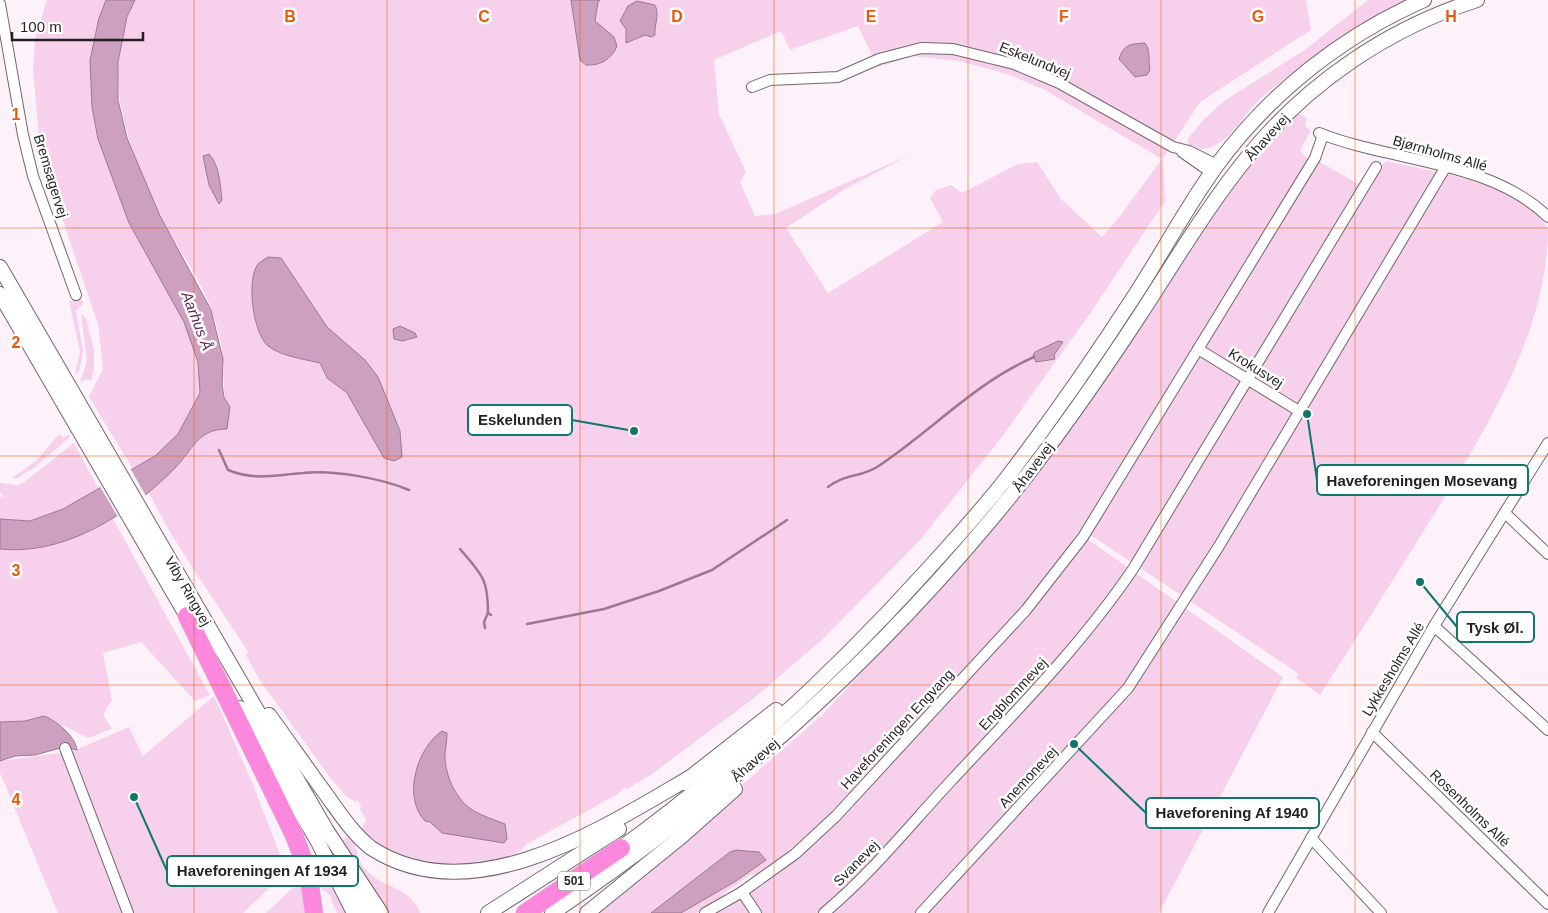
<svg xmlns="http://www.w3.org/2000/svg" width="1548" height="913" font-family="Helvetica,sans-serif">
<rect width="100%" height="100%" fill="#fef2fa"/>
<g fill="#f7d0eb" fill-rule="evenodd">
<polygon points="47,0 106,0 99,18 129,223 184,322 198,362 200,393 178,434 155,456 133,469 89,397 103,369 98,324 48,176 39,137 33,69 35,39"/>
<path d="M 135,0 L 1306,0 L 1311,30 L 1200,102 L 1163,159 L 1165,201 L 1091,312 L 1001,438 L 921,539 L 824,638 L 754,698 L 652,774 L 627,789 L 625,787 L 618,794 L 525,845 L 521,851 L 496,864 L 438,874 L 375,844 L 362,829 L 366,819 L 360,809 L 361,806 L 357,800 L 355,802 L 345,795 L 329,776 L 259,679 L 246,655 L 248,652 C 215,599 177,550 149,493 L 175,468 L 204,433 L 213,429 L 230,407 C 220,390 225,378 223,359 C 222,343 217,326 212,311 C 200,278 178,248 161,218 C 154,204 149,190 143,176 C 117,114 107,64 135,0 ZM 858,26 L 878,67 L 912,56 L 959,61 L 1007,74 L 1045,90 L 1162,159 L 1120,216 L 1102,237 L 1061,199 L 1037,162 L 1018,164 L 962,193 L 951,185 L 936,190 L 930,198 L 943,222 L 828,293 L 786,228 L 845,189 L 908,156 L 775,214 L 755,216 L 740,182 L 746,172 L 719,114 L 714,60 L 781,31 L 790,50 ZM 314,310 L 327,327 L 352,349 L 349,396 L 324,375 L 320,363 Z"/>
<path d="M 1368,0 L 1410,0 C 1358,30 1306,59 1260,99 C 1240,117 1222,159 1190,147 L 1187,141 L 1189,137 L 1203,120 L 1224,101 L 1306,49 Z"/>
<polygon points="1296,113 1307,118 1305,126 1311,130 1300,150 1308,160 1087,519 1048,576 1000,634 823,822 756,877 752,874 723,894 724,897 696,913 681,913 736,881 766,860 759,852 745,850 730,852 651,913 596,913 822,715 953,574 1142,322 1219,206 1251,162"/>
<path d="M 1318,161 L 1367,189 L 1383,164 L 1387,161 C 1432,172 1497,179 1533,211 C 1538,216 1543,222 1548,228 C 1548,332 1485,430 1433,516 C 1396,576 1358,635 1320,695 L 1296,678 L 1298,673 L 1089,534 Z"/>
<polygon points="81,298 83,304 76,311 83,351 79,372 75,374 80,351 69,301"/>
<polygon points="81,314 86,318 94,350 94,368 91,381 87,379 80,382 87,361"/>
<polygon points="59,434 63,437 69,435 70,437 35,467 16,479 12,478 36,461"/>
<polygon points="74,443 98,488 63,509 30,521 0,519 0,496 5,498 0,492 0,483 17,485 24,482"/>
<path d="M 113,519 L 210,695 L 195,701 L 141,642 L 103,653 L 112,700 L 103,715 L 112,729 L 88,738 L 44,716 L 25,721 L 0,721 L 0,549 C 42,554 76,536 113,519 Z"/>
<polygon points="1079,533 1283,677 1159,913 716,913 739,899 837,812 1055,571"/>
<polygon points="214,696 252,782 280,854 283,875 243,913 58,913 0,773 0,761 73,751 129,727 143,756"/>
<path d="M 349,834 C 358,844 355,859 367,871 C 384,889 410,886 420,913 L 387,913 L 341,842 Z"/>
<polygon points="323,863 348,913 337,913 329,894 317,885 314,872"/>
<polygon points="302,883 306,913 266,913 297,884"/>
</g>
<g fill="#cea0c0" stroke="#9b7991">
<path d="M 106,0 L 135,0 L 127,17 L 118,62 L 118,100 L 127,138 L 160,216 L 211,310 L 223,359 L 222,385 L 224,397 L 230,407 L 227,429 C 197,429 193,450 175,468 C 131,513 65,556 0,549 L 0,519 L 30,521 L 63,509 L 155,456 L 178,434 L 200,393 L 198,362 L 184,322 L 129,223 L 98,139 L 92,107 L 90,60 L 99,18 Z"/>
<path d="M 571,0 L 600,0 L 598,2 L 595,21 L 614,37 L 617,46 C 612,59 600,66 586,65 L 580,60 Z"/>
<path d="M 637,1 L 655,5 C 660,15 654,25 655,35 L 651,37 L 645,35 L 626,43 L 626,29 L 620,21 L 628,6 Z"/>
<path d="M 1145,43 C 1151,50 1148,62 1150,70 L 1147,75 L 1135,77 L 1119,59 C 1124,44 1130,44 1145,43 Z"/>
<path d="M 209,154 C 220,166 220,185 222,200 L 219,204 L 209,185 L 203,156 Z"/>
<path d="M 268,257 L 281,258 L 327,327 L 365,360 L 378,377 L 400,431 L 402,457 L 394,461 L 384,458 L 347,393 L 327,378 L 320,363 C 303,359 281,356 268,346 C 253,333 246,280 258,264 C 260,262 265,259 268,257 Z"/>
<polygon points="400,326 415,333 417,337 402,341 394,339 393,329"/>
<polygon points="1058,341 1063,342 1054,355 1055,359 1036,362 1033,355 1035,352"/>
<path d="M 44,716 C 57,721 75,736 77,750 L 64,747 L 35,755 L 15,756 L 0,761 L 0,722 L 25,721 Z"/>
<path d="M 442,731 L 447,733 C 447,740 446,746 445,753 C 444,774 456,802 476,812 C 485,817 495,820 505,824 L 507,839 L 504,843 L 442,833 L 430,822 L 425,821 C 402,797 417,748 442,731 Z"/>
<polygon points="736,850 759,852 766,860 736,881 681,913 651,913 730,852"/>
</g>
<polygon fill="#fef2fa" points="130,468 146,496 118,517 99,485"/>
<g fill="none" stroke-linecap="round" stroke-linejoin="round">
<g stroke="#9b7991" stroke-width="2.5">
<path d="M 219,450 L 228,470 C 256,481 274,475 303,473 C 335,470 380,478 409,490"/>
<path d="M 828,487 C 844,474 862,477 877,467 C 932,431 973,384 1034,357"/>
<path d="M 460,549 C 482,575 488,578 488,613 L 491,615"/>
<polyline points="527,624 604,609 659,591 712,570 787,520"/>
<polyline points="485,628 484,622 488,613"/>
</g>
<g stroke="#72676f" stroke-width="12">
<g id="street">
<polyline points="0,4 23,135 33,176 76,295"/>
<polyline points="752,87 770,80 838,77 879,59 921,48 953,49 1014,64 1059,83 1173,147 1189,151 1217,165"/>
<path d="M 1319,133 C 1391,162 1490,160 1548,217"/>
<polyline points="1182,152 1212,173"/>
<polyline points="1198,349 1299,411"/>
<polyline points="1505,513 1548,554"/>
<polyline points="1434,626 1548,730"/>
<polyline points="1372,732 1548,904"/>
<polyline points="65,748 128,913"/>
<polyline points="1311,838 1381,913"/>
<polyline points="742,892 756,913"/>
<polyline points="705,913 742,892 795,854 836,816 1026,610 1083,537 1315,158 1323,135"/>
<path d="M 824,913 C 870,875 909,826 950,782 C 1014,713 1080,647 1133,569 L 1376,167"/>
<polyline points="921,913 1128,688 1219,546 1445,168"/>
<polyline points="1268,913 1434,626 1548,443"/>
</g>
</g>
<g stroke="#72676f" stroke-width="16">
<g id="secondary">
<polyline points="0,267 327,831 381,913"/>
<polyline points="0,294 192,625"/>
<polyline points="240,708 318,842 354,913"/>
<path d="M 269,715 C 288,741 306,767 325,793 C 339,812 352,833 371,848 C 471,913 600,830 689,778"/>
<polyline points="683,783 776,710"/>
<path d="M 621,848 C 734,766 835,672 928,569 C 956,538 984,508 1009,475 C 1054,416 1095,357 1135,295 C 1163,252 1187,206 1217,165 C 1270,93 1342,36 1424,0"/>
<polyline points="341,872 367,913"/>
<polyline points="488,913 619,829"/>
<path d="M 552,913 C 716,803 863,673 990,521 C 1044,457 1092,388 1138,318 C 1174,263 1208,205 1250,154 C 1309,82 1389,28 1477,0"/>
<polyline points="587,913 682,836 735,789"/>
</g>
</g>
<g stroke="#d7d7d7" stroke-width="19">
<g id="highway">
<polyline points="187,616 294,835 308,872 314,913"/>
<polyline points="525,913 621,848"/>
</g>
</g>
<use href="#street" stroke="#fff" stroke-width="10"/>
<use href="#secondary" stroke="#fff" stroke-width="14"/>
<use href="#highway" stroke="#fb88dd" stroke-width="18"/>
</g>
<path fill="none" stroke="#e8590c" stroke-width="1" stroke-opacity="0.55" d="M 194,0 L 194,913M 387,0 L 387,913M 580,0 L 580,913M 774,0 L 774,913M 968,0 L 968,913M 1161,0 L 1161,913M 1355,0 L 1355,913M 0,228 L 1548,228M 0,456 L 1548,456M 0,685 L 1548,685"/>
<g text-anchor="middle" stroke-width="5" stroke-linejoin="round" paint-order="stroke">
<rect fill="#fff" stroke="#656264" stroke-width="1" x="558" y="871.5" width="32" height="19" rx="4"/>
<g font-size="12" font-weight="bold" fill="#231f22">
<text x="574" y="885">501</text>
</g>
<g font-size="14" fill="#231f22" stroke="#fff">
<text transform="translate(1035 60) rotate(22)" y="5">Eskelundvej</text>
<text transform="translate(1267 137) rotate(-48)" y="5">Åhavevej</text>
<text transform="translate(1440 153) rotate(16)" y="5">Bjørnholms Allé</text>
<text transform="translate(51 176) rotate(73)" y="5">Bremsagervej</text>
<text transform="translate(1256 368) rotate(32)" y="5">Krokusvej</text>
<text transform="translate(1033 467) rotate(-53)" y="5">Åhavevej</text>
<text transform="translate(188 591) rotate(60)" y="5">Viby Ringvej</text>
<text transform="translate(1393 669) rotate(-59)" y="5">Lykkesholms Allé</text>
<text transform="translate(1013 694) rotate(-47)" y="5">Engblommevej</text>
<text transform="translate(897 729) rotate(-47)" y="5">Haveforeningen Engvang</text>
<text transform="translate(755 760) rotate(-41)" y="5">Åhavevej</text>
<text transform="translate(1028 777) rotate(-47)" y="5">Anemonevej</text>
<text transform="translate(1470 808) rotate(44)" y="5">Rosenholms Allé</text>
<text transform="translate(856 863) rotate(-45)" y="5">Svanevej</text>
</g>
<g font-size="15" font-style="italic" fill="#5f2751" stroke="#fff">
<text transform="translate(197 321) rotate(69)" y="5">Aarhus Å</text>
</g>
</g>
<g font-size="16" text-anchor="middle" font-weight="bold" fill="#e8590c" stroke="#fff" stroke-width="5" stroke-linejoin="round" paint-order="stroke">
<text x="290" y="22">B</text>
<text x="484" y="22">C</text>
<text x="677" y="22">D</text>
<text x="871" y="22">E</text>
<text x="1064" y="22">F</text>
<text x="1258" y="22">G</text>
<text x="1451" y="22">H</text>
<text x="16" y="120">1</text>
<text x="16" y="348">2</text>
<text x="16" y="576">3</text>
<text x="16" y="805">4</text>
</g>
<path fill="none" stroke="#0f766e" stroke-width="2" d="M634 431L572 420M1307 414L1317 480M1420 582L1457 627M1074 744L1146 813M134 797L167 871"/>
<g fill="#0f766e" stroke="#fff" stroke-width="2">
<circle cx="634" cy="431" r="5"/>
<circle cx="1307" cy="414" r="5"/>
<circle cx="1420" cy="582" r="5"/>
<circle cx="1074" cy="744" r="5"/>
<circle cx="134" cy="797" r="5"/>
</g>
<g fill="#fff" stroke="#0f766e" stroke-width="2">
<rect x="468" y="405" width="104" height="30" rx="5"/>
<rect x="1317" y="465" width="211" height="30" rx="5"/>
<rect x="1457" y="612" width="77" height="30" rx="5"/>
<rect x="1146" y="798" width="173" height="30" rx="5"/>
<rect x="167" y="856" width="191" height="30" rx="5"/>
</g>
<g font-size="15" text-anchor="middle" font-weight="bold" fill="#231f22">
<text x="520" y="425">Eskelunden</text>
<text x="1422" y="486">Haveforeningen Mosevang</text>
<text x="1495" y="633">Tysk Øl.</text>
<text x="1232" y="818">Haveforening Af 1940</text>
<text x="262" y="876">Haveforeningen Af 1934</text>
</g>
<path d="M12 32v8h131v-8" fill="none" stroke="#231f22" stroke-width="2.5"/>
<text x="20" y="32" font-size="15" fill="#231f22" stroke="#ffffff" stroke-width="4" paint-order="stroke">100 m</text>
</svg>
